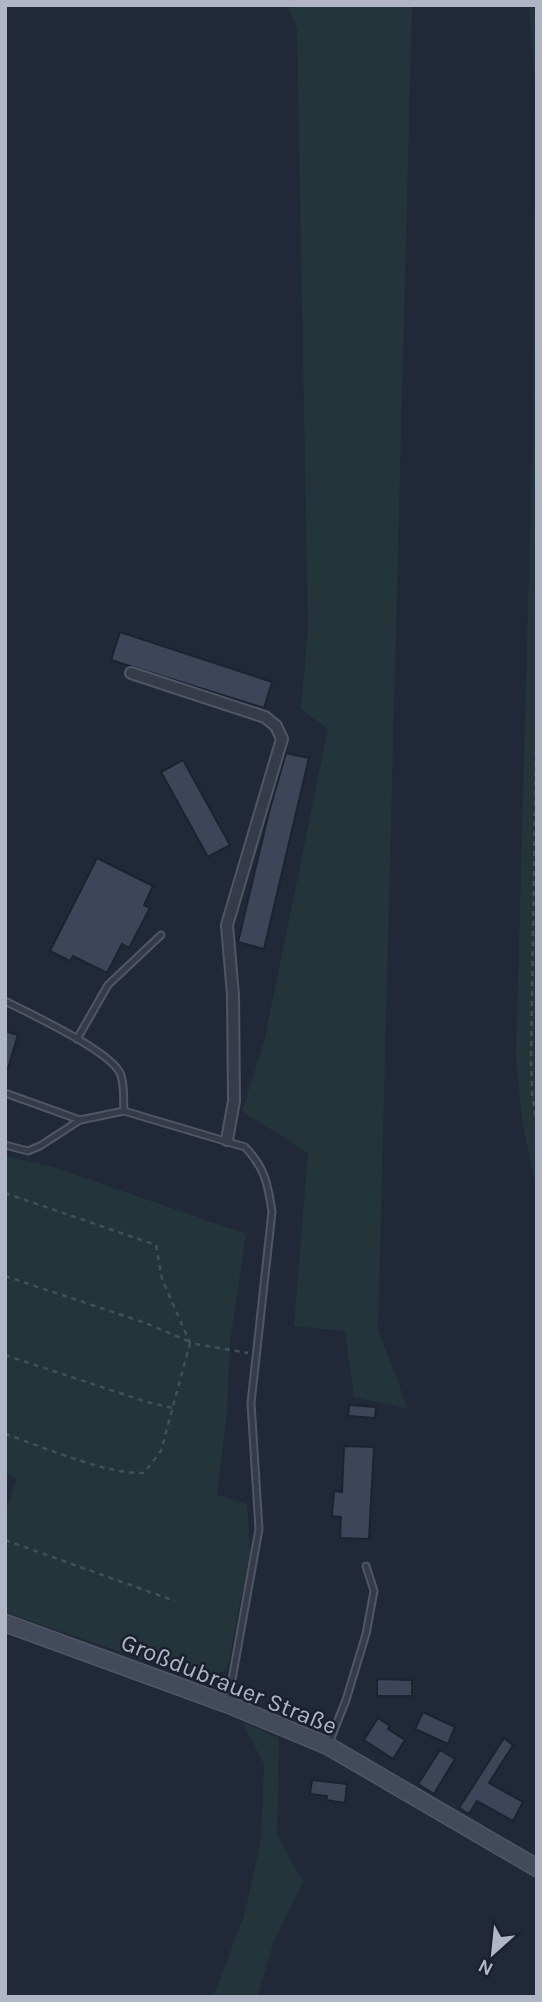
<svg xmlns="http://www.w3.org/2000/svg" width="542" height="2002" font-family="Karla,sans-serif">
<rect width="100%" height="100%" fill="#212939"/>
<g fill="#23353a">
<polygon points="288,5 412,5 378,1329 408,1409 354,1397 345,1331 294,1326 308,1153 242,1111 264,1042 328,729 301,709 308,629 297,29"/>
<polygon points="529,5 537,5 537,1195 522,1120 516,1057 532,460 535,87"/>
<polygon points="5,1156 53,1167 246,1234 230,1342 227,1412 217,1495 247,1504 250,1552 227,1669 205,1681 5,1612 5,1514 17,1478 5,1473"/>
<polygon points="242,1722 279,1738 277,1834 303,1882 273,1944 257,1997 213,1997 244,1916 261,1841 264,1764"/>
</g>
<g fill="#3d4659" stroke="#1c2230" stroke-width="2">
<polygon points="120,632 272,682 264,708 111,660"/>
<polygon points="286,753 309,758 264,949 238,942 269,812"/>
<polygon points="183,760 230,845 208,857 161,772"/>
<polygon points="97,858 153,886 144,905 150,908 129,948 122,944 107,973 73,956 70,961 50,951"/>
<polygon points="5,1031 18,1035 8,1068 5,1067"/>
<polygon points="349,1405 376,1407 375,1418 348,1416"/>
<polygon points="344,1446 374,1447 369,1539 340,1538 341,1517 332,1516 334,1491 342,1492"/>
<polygon points="377,1679 412,1680 412,1696 377,1696"/>
<polygon points="423,1712 455,1727 448,1744 415,1729"/>
<polygon points="378,1718 390,1726 388,1729 405,1740 393,1759 364,1740"/>
<polygon points="504,1738 513,1745 489,1783 523,1802 513,1821 477,1801 469,1814 459,1808"/>
<polygon points="440,1750 455,1759 434,1794 418,1784"/>
<polygon points="312,1780 347,1784 345,1803 326,1800 327,1796 310,1794"/>
</g>
<g fill="none" stroke-linecap="round" stroke-linejoin="round">
<g stroke="#505664" stroke-width="9">
<g id="service">
<path d="M 5,1001 C 30,1014 109,1050 120,1073 C 125,1083 123,1099 124,1111 L 245,1147 C 265,1168 268,1184 272,1212 L 251,1403 L 259,1529 L 228,1702"/>
<polyline points="77,1039 108,985 161,935"/>
<polyline points="5,1093 80,1120 124,1111"/>
<polyline points="5,1145 28,1151 40,1146 80,1120"/>
<polyline points="329,1743 346,1700 366,1634 374,1591 366,1566"/>
</g>
</g>
<g stroke="#505664" stroke-width="14">
<polyline id="minor" points="131,673 265,717 276,726 282,739 227,925 233,995 234,1101 227,1140"/>
</g>
<g stroke="#505664" stroke-width="19">
<polyline id="secondary" points="5,1623 227,1704 328,1746 537,1868"/>
</g>
<g stroke="#415257" stroke-width="2.5" stroke-dasharray="5 5" stroke-linecap="butt">
<polyline points="537,681 531,1058 532,1093 537,1127"/>
<polyline points="5,1193 156,1245 162,1279 190,1343"/>
<polyline points="5,1276 143,1322 188,1341"/>
<polyline points="5,1355 147,1402 173,1408"/>
<path d="M 5,1434 C 44,1447 104,1474 144,1473 L 161,1451 L 190,1343 L 248,1353"/>
<polyline points="5,1540 175,1601"/>
</g>
<use href="#service" stroke="#353b49" stroke-width="5"/>
<use href="#minor" stroke="#353b49" stroke-width="10"/>
<use href="#secondary" stroke="#434a5c" stroke-width="16"/>
</g>
<g text-anchor="middle" stroke-width="5" stroke-linejoin="round" paint-order="stroke">
<g font-size="24" fill="#b0b6c5" stroke="#1a202e">
<text transform="translate(229 1684) rotate(22)" y="8">Großdubrauer Straße</text>
</g>
</g>
<rect width="542" height="2002" fill="none" stroke="#b0b6c5" stroke-width="14"/>
<g transform="translate(493 1953) rotate(207)" stroke="#1a202e" stroke-width="5" paint-order="stroke">
<path d="M0-5L12 26L0 18L-12 26Z" fill="#b0b6c5"/>
<text y="-10" font-size="19" font-weight="bold" text-anchor="middle" fill="#b0b6c5">N</text>
</g>
</svg>
